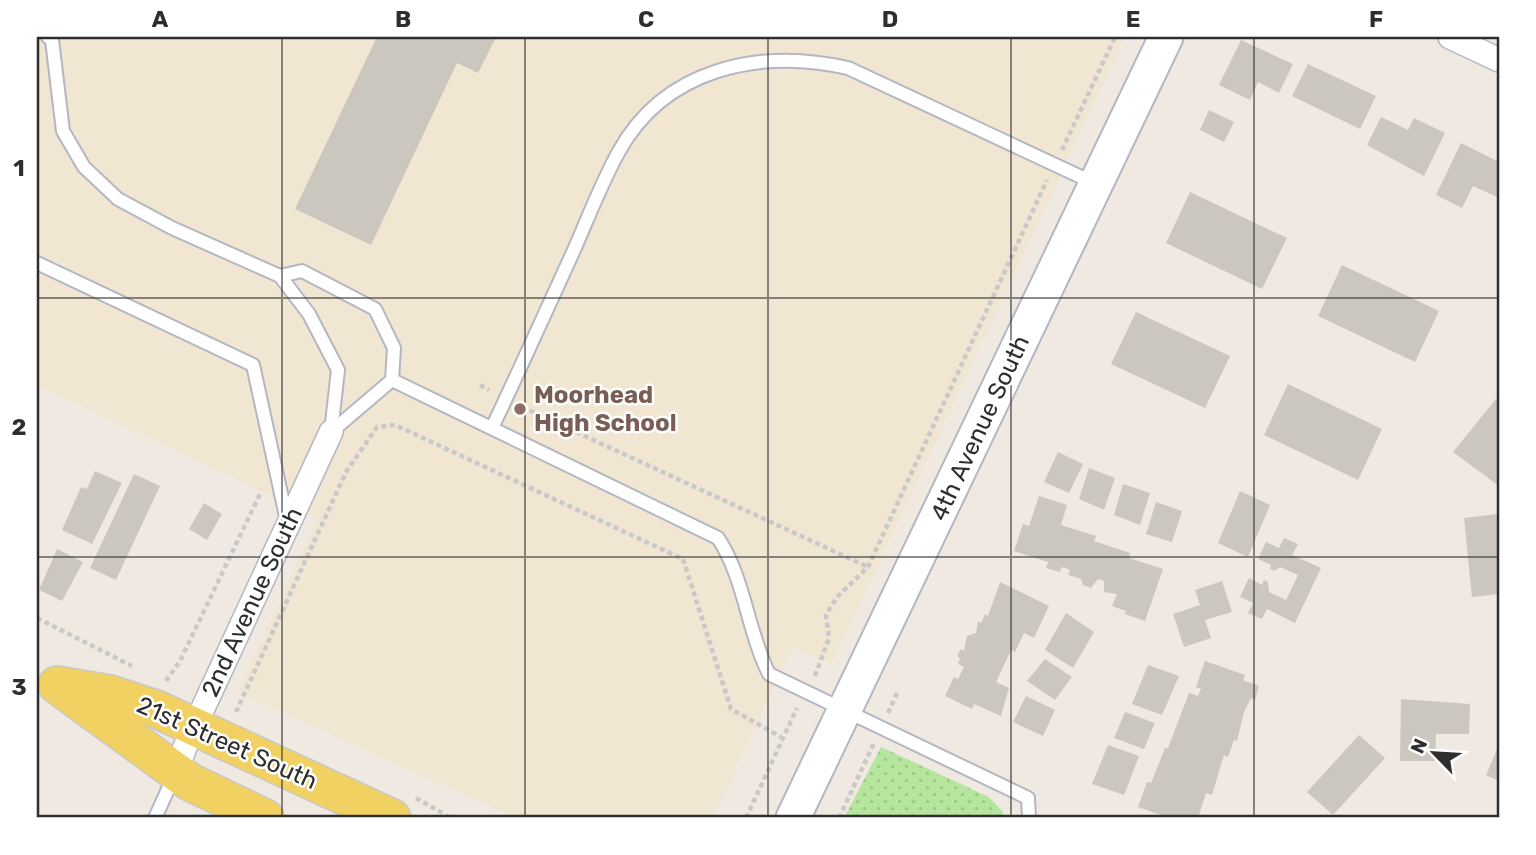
<svg xmlns="http://www.w3.org/2000/svg" width="1536" height="855" font-family="Rubik,sans-serif">
<defs>
<pattern id="grass-dots" width="8" height="8" patternUnits="userSpaceOnUse" patternTransform="scale(1.75)"><rect width="8" height="8" fill="#b6e59e"/><path d="M2 2h.1M6 6h.1" fill="none" stroke="#9dc588" stroke-width="1.8" stroke-linecap="round"/></pattern>
</defs>
<rect width="100%" height="100%" fill="#efe9e1"/>
<polygon fill="#f0e6d1" points="37,37 1125,37 832,664 793,648 712,818 516,818 237,692 318,518 37,385"/>
<polygon fill="url(#grass-dots)" points="881,747 989,797 1003,812 1003,818 844,818"/>
<g fill="#cbc7bf">
<polygon points="371,37 496,37 478,73 457,63 371,245 295,209 376,39"/>
<polygon points="1241,40 1293,64 1279,93 1258,82 1250,100 1219,85"/>
<polygon points="1308,64 1376,96 1360,129 1292,96"/>
<polygon points="1209,110 1234,122 1224,142 1200,130"/>
<polygon points="1381,117 1408,130 1414,118 1445,133 1424,176 1367,145"/>
<polygon points="1461,143 1499,162 1499,198 1473,186 1462,208 1436,195"/>
<polygon points="1190,192 1287,238 1262,289 1166,243"/>
<polygon points="1342,265 1439,311 1415,362 1318,316"/>
<polygon points="1136,312 1230,356 1205,408 1111,364"/>
<polygon points="1288,384 1382,429 1358,480 1264,435"/>
<polygon points="1496,399 1499,402 1499,486 1453,452"/>
<polygon points="1058,452 1083,464 1069,493 1044,482"/>
<polygon points="1089,468 1115,478 1104,510 1079,499"/>
<polygon points="95,471 122,483 92,544 62,530 81,487 87,489"/>
<polygon points="134,474 160,486 116,580 90,568"/>
<polygon points="1123,484 1150,493 1140,525 1114,515"/>
<polygon points="1240,491 1270,505 1248,557 1218,543"/>
<polygon points="1039,496 1067,505 1061,525 1096,536 1094,541 1130,553 1129,558 1163,569 1145,621 1125,614 1126,611 1112,606 1117,594 1104,592 1104,581 1098,579 1091,588 1083,585 1081,579 1068,575 1070,570 1062,567 1060,572 1046,568 1048,562 1014,551 1023,524 1029,526"/>
<polygon points="1156,502 1182,511 1172,542 1146,534"/>
<polygon points="204,503 222,514 207,540 189,529"/>
<polygon points="1497,514 1499,594 1472,597 1464,518"/>
<polygon points="1284,538 1298,544 1292,555 1321,568 1295,623 1267,609 1262,619 1248,613 1253,603 1240,597 1249,578 1262,585 1264,580 1268,582 1269,592 1286,600 1298,575 1280,567 1274,571 1270,569 1271,565 1258,559 1266,542 1279,548"/>
<polygon points="57,549 83,562 62,601 39,590"/>
<polygon points="1222,581 1232,612 1205,620 1211,638 1184,647 1173,614 1200,605 1195,590"/>
<polygon points="1000,582 1049,606 1034,638 1024,633 1015,652 1011,650 996,682 1009,688 1001,716 974,704 972,709 945,696 954,677 958,679 964,667 958,664 960,658 957,656 961,649 964,651 967,636 976,633 978,621 981,623 985,614 988,616"/>
<polygon points="1066,613 1094,632 1073,668 1045,650"/>
<polygon points="1045,659 1072,677 1055,700 1027,681"/>
<polygon points="1205,661 1245,675 1243,680 1259,686 1255,700 1251,698 1244,712 1237,741 1234,740 1228,757 1224,755 1212,795 1206,793 1198,818 1181,815 1180,818 1170,818 1138,807 1147,782 1151,783 1165,748 1168,748 1189,693 1198,696 1201,689 1196,687"/>
<polygon points="1148,665 1179,676 1162,715 1132,704"/>
<polygon points="1026,696 1055,710 1043,736 1013,722"/>
<polygon points="1401,699 1470,704 1469,734 1436,734 1435,761 1400,761"/>
<polygon points="1125,712 1155,723 1144,749 1114,738"/>
<polygon points="1359,735 1385,758 1333,815 1307,792"/>
<polygon points="1108,745 1139,756 1124,795 1092,784"/>
<polygon points="1499,745 1499,781 1486,775"/>
</g>
<g fill="none" stroke-linecap="round" stroke-linejoin="round">
<g stroke="#b4b7c1" stroke-width="16">
<g id="lane">
<polyline points="48,37 52,40 63,131 84,167 118,199 172,228 280,276 309,314 338,370 331,432"/>
<polyline points="37,263 253,365 287,521"/>
<polyline points="280,276 302,271 375,309 394,348 392,380 331,432"/>
<path d="M 392,380 L 718,538 C 745,579 747,630 769,674 L 1028,798 L 1029,818"/>
<path d="M 492,428 C 520,369 547,309 574,250 C 588,218 601,184 618,153 C 664,68 760,48 848,68 L 1094,183"/>
<polyline points="155,818 174,776"/>
</g>
</g>
<g stroke="#b4b7c1" stroke-width="26">
<g id="street">
<polyline points="1450,37 1499,60"/>
<polyline points="176,773 185,747 331,432"/>
</g>
</g>
<g stroke="#b4b7c1" stroke-width="37">
<polyline id="secondary" points="793,818 1166,37"/>
</g>
<g stroke="#c9c9c9" stroke-width="40">
<g id="primary">
<polyline points="57,685 110,694 156,709 392,818"/>
<polyline points="64,690 190,782 265,818"/>
</g>
</g>
<g stroke="#c9c9c9" stroke-width="4.5" stroke-dasharray="5 3.5" stroke-linecap="butt">
<polyline points="1062,150 1115,37"/>
<polyline points="480,385 489,390"/>
<polyline points="522,407 868,567"/>
<polyline points="37,618 132,666"/>
<polyline points="815,676 829,638 826,615 837,597 868,567 1047,180"/>
<polyline points="166,681 180,661 261,492"/>
<polyline points="236,712 346,472 377,427 395,425 683,559 731,709 781,737"/>
<polyline points="888,713 898,691"/>
<polyline points="416,798 451,818"/>
<polyline points="746,818 797,708"/>
<polyline points="839,818 874,743"/>
</g>
<use href="#lane" stroke="#fff" stroke-width="12"/>
<use href="#street" stroke="#fff" stroke-width="23"/>
<use href="#secondary" stroke="#fff" stroke-width="33"/>
<use href="#primary" stroke="#f2d163" stroke-width="37"/>
</g>
<path fill="none" stroke="#2e2e2e" stroke-width="2" stroke-opacity="0.55" d="M 282,37 L 282,818M 525,37 L 525,818M 768,37 L 768,818M 1011,37 L 1011,818M 1254,37 L 1254,818M 37,298 L 1499,298M 37,557 L 1499,557"/>
<circle fill="#8d6e63" stroke="#fff" stroke-width="2.5" cx="520" cy="409" r="7"/>
<g text-anchor="middle" stroke-width="5" stroke-linejoin="round" paint-order="stroke">
<g font-size="24" font-weight="bold" fill="#785e54" stroke="#fff" text-anchor="start">
<text x="534" y="403">Moorhead<tspan x="534" dy="28">High School</tspan></text>
</g>
<g font-size="24" fill="#2e2e2e" stroke="#fff">
<text transform="translate(980 428) rotate(-65)" y="8">4th Avenue South</text>
<text transform="translate(252 602) rotate(-65)" y="8">2nd Avenue South</text>
<text transform="translate(227 743) rotate(24)" y="8">21st Street South</text>
</g>
</g>
<rect width="1536" height="855" fill="none" stroke="#ffffff" stroke-width="77"/>
<g transform="translate(1434 753) rotate(295)" stroke="#ffffff" stroke-width="5" paint-order="stroke">
<path d="M0-5L12 26L0 18L-12 26Z" fill="#2e2e2e"/>
<text y="-10" font-size="19" font-weight="bold" text-anchor="middle" fill="#2e2e2e">N</text>
</g>
<rect x="38" y="38" width="1460" height="778" fill="none" stroke="#2e2e2e" stroke-width="2.5"/>
<g font-size="23" text-anchor="middle" font-weight="bold" fill="#2e2e2e">
<text x="160" y="27">A</text>
<text x="403" y="27">B</text>
<text x="646" y="27">C</text>
<text x="890" y="27">D</text>
<text x="1133" y="27">E</text>
<text x="1376" y="27">F</text>
<text x="19" y="176">1</text>
<text x="19" y="435">2</text>
<text x="19" y="695">3</text>
</g>
</svg>
